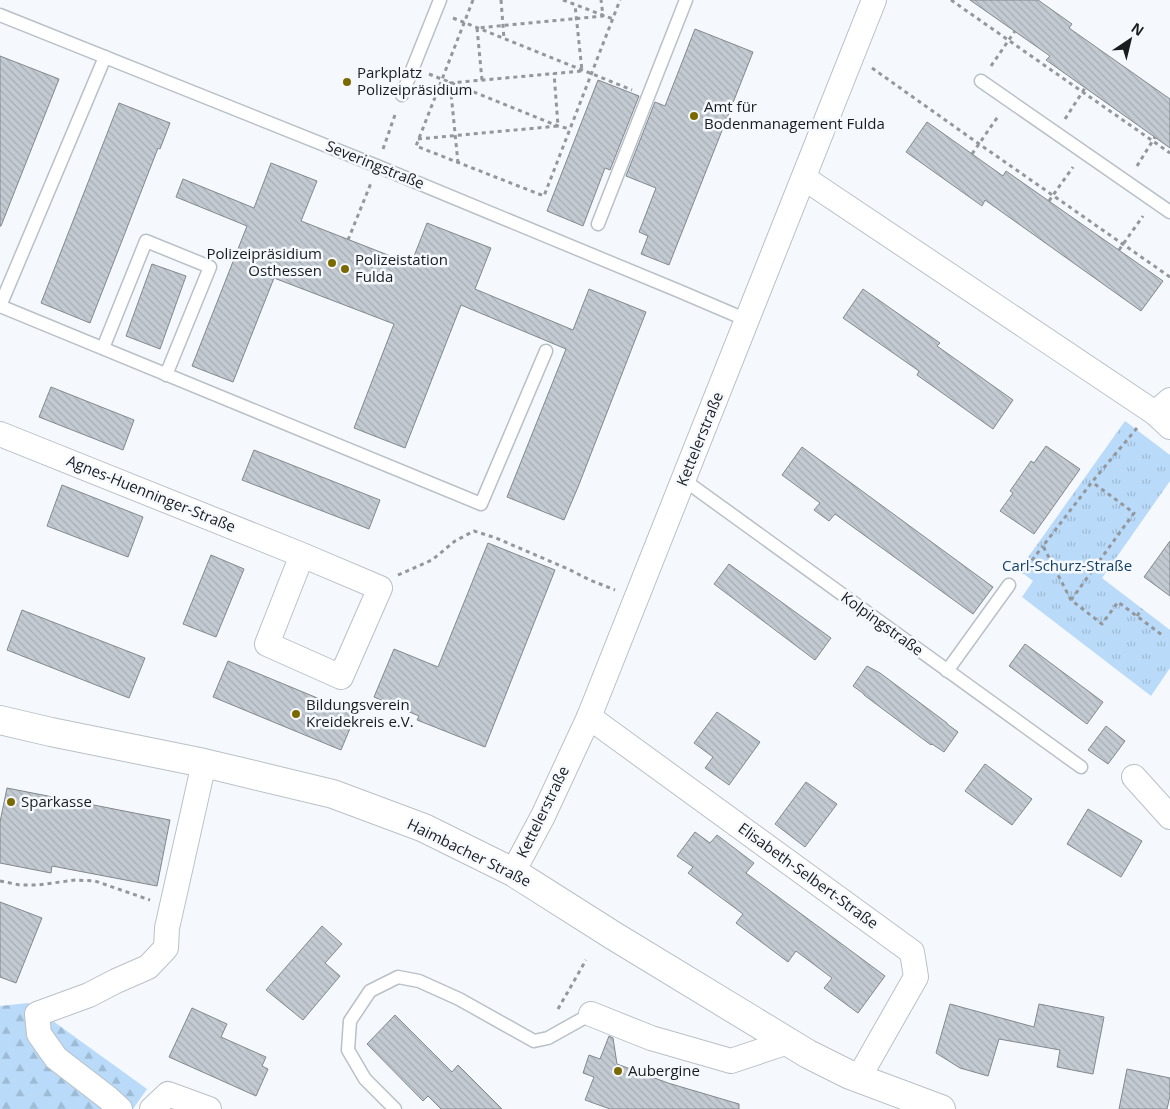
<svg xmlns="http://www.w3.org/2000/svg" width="1170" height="1109" font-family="'Open Sans',sans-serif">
<defs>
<pattern id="grass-tufts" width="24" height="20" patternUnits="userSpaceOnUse" patternTransform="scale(1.25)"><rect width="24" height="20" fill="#b9daf9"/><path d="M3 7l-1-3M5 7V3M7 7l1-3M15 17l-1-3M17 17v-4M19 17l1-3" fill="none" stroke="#9ebbd5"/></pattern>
<pattern id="forest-firs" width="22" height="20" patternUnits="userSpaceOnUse" patternTransform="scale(1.25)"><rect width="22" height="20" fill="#b9daf9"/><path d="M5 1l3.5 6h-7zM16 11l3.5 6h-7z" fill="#9ebbd5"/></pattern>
<pattern id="building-back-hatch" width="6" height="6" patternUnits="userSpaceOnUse" patternTransform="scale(1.25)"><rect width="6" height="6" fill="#c3cad1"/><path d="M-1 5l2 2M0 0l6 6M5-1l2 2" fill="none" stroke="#a7adb3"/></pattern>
</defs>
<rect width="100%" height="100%" fill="#f5f9fe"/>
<polygon fill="url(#grass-tufts)" points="1125,421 1170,455 1170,481 1102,578 1170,630 1170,668 1151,696 1022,597 1033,581 1019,570"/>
<polygon fill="url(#forest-firs)" points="28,1003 147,1089 133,1109 0,1109 0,1006"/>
<g fill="url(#building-back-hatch)" stroke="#81888e">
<polygon points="970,0 1038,0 1072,24 1069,28 1170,99 1170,148 1046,60 1050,56"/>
<polygon points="695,29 753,52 669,265 641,254 648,236 639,232 656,188 626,176 655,102 665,106"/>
<polygon points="0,56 59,79 1,226 0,226"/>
<polygon points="598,80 639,96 610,170 605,168 583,226 547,211"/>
<polygon points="119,103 170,123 160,149 158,148 90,323 41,303"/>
<polygon points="927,122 1003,176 1006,171 1163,281 1141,311 985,200 982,206 906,152"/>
<polygon points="271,163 317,181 301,221 411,264 427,223 491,248 475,289 573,330 589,289 646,312 578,487 564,520 507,497 566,349 461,305 405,448 354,428 394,324 274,278 233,382 192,366 247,226 176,197 183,179 254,208"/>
<polygon points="152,264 186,276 160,349 126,336"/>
<polygon points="863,289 940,343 937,346 1013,400 993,429 917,375 919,371 843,318"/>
<polygon points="51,387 134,420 123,450 39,417"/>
<polygon points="1046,446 1080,469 1034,534 1000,511 1013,493 1010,491 1031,461 1034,463"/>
<polygon points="802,447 993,587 973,614 835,514 829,521 814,510 820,503 782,475"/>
<polygon points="254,450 380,500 369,529 242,480"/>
<polygon points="62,485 143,517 128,557 47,526"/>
<polygon points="1170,541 1170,596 1144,577"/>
<polygon points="488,543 555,570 485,747 417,720 419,716 374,697 394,649 438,667"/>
<polygon points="211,555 244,569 216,637 183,624"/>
<polygon points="729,564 831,638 815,660 714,584"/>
<polygon points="22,610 145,658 129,698 7,650"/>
<polygon points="1025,644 1103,702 1087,724 1009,666"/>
<polygon points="228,661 356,714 341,750 213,697"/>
<polygon points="867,666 880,673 947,723 947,724 958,732 944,752 932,744 931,745 864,695 864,694 853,686"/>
<polygon points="717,712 760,742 729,785 705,768 713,757 694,743"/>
<polygon points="1106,726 1125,741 1108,764 1088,750"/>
<polygon points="985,764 1032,799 1012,825 965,791"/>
<polygon points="806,782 837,804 805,847 775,824"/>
<polygon points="7,788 170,820 157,886 52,866 51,873 0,863 0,822"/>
<polygon points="1088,809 1142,841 1121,877 1067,844"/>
<polygon points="695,832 710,843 717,835 754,863 746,873 885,976 858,1013 824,988 832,978 796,951 788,962 736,923 743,914 688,873 693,867 677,856"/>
<polygon points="0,902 42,918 16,983 0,977"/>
<polygon points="322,926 342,944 325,963 340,976 303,1020 266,990"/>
<polygon points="950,1004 1034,1027 1039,1004 1104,1017 1093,1074 1057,1067 1060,1050 999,1039 988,1076 960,1068 936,1053"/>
<polygon points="192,1008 227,1024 221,1037 266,1057 262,1066 268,1069 256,1096 169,1057"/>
<polygon points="395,1015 452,1072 458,1065 502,1109 441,1109 428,1096 423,1101 367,1044"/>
<polygon points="609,1036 613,1038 617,1064 668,1083 739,1104 739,1109 610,1109 585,1100 594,1077 583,1073 589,1055 600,1059"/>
<polygon points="1127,1069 1170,1078 1170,1096 1167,1109 1119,1109"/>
</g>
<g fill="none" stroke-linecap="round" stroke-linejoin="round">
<g stroke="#b9c0c7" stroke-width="15">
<g id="service">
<polyline points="0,15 377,166 679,291 747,320"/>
<polyline points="105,57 0,306 481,504 546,351"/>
<polyline points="981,81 1170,212"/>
<polyline points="402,95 440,0"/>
<polyline points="598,224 686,0"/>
<polyline points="103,348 146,241 210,267 166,375"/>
<polyline points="684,480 1081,767"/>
<polyline points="947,671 1009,585"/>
<polyline points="395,1109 365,1079 348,1050 350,1021 370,991 398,977 419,981 459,999 534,1041 548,1038 591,1014"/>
</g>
</g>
<g stroke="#b9c0c7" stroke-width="26">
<g id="minor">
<polyline points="804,178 1155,413 1170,400"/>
<polyline points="1155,413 1170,427"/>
<polyline points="0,434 302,555 380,588 341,677 267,644 302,555"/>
<polyline points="589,717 912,952 916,977 858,1079"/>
<polyline points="1134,777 1170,817"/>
<polyline points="513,872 543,816 589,717 874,0"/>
<polyline points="591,1014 651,1038 731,1061 788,1042"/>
<polyline points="120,1109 108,1098 56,1058 39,1034 37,1014 89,995 116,981 148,967 166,948 167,928 204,763"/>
<polyline points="152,1109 168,1094 209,1109"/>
</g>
</g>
<g stroke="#b9c0c7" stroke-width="30">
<polyline id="secondary" points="0,720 51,732 204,763 333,794 424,828 513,872 614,936 808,1054 850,1075 941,1109"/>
</g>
<g stroke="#94979b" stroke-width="3" stroke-dasharray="4 4" stroke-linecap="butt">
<polyline points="473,0 416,146 544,196 620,0"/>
<polyline points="501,0 504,39"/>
<polyline points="563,0 613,19"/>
<polyline points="951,0 1170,153"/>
<polyline points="453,18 632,90"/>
<polyline points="991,66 1015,31"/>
<polyline points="872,68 972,139 1170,277"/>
<polyline points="429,74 558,126 570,129"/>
<polyline points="482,80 477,28 603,16 601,0"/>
<polyline points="1065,119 1085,88"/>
<polyline points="418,139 558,126 554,73"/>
<polyline points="383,149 396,112"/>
<polyline points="972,154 999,115"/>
<polyline points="458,163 450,83 582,71 575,5"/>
<polyline points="1137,166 1155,137"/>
<polyline points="1049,201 1073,167"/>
<polyline points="348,240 371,183"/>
<polyline points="1119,250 1143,216"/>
<polyline points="1137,428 1092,482 1043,546 1071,600 1102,624 1118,602 1162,635"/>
<polyline points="1022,573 1043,546"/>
<polyline points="398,575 432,560 455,541 474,531 496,538 568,569 590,580 615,590"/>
<polyline points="1071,600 1134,513 1092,482"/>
<polyline points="1137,616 1142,609"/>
<polyline points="0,881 20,885 37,885 76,880 95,881 150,900"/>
<polyline points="558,1009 586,960"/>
</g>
<use href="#service" stroke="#fff" stroke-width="12"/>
<use href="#minor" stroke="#fff" stroke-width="24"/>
<use href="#secondary" stroke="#fff" stroke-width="28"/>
</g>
<g fill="#7a6900" stroke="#f5f9fe" stroke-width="2">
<circle cx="347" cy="82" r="5"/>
<circle cx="694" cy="116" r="5"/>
<circle cx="332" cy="263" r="5"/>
<circle cx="345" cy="269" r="5"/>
<circle cx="296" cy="714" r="5"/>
<circle cx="11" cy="802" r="5"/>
<circle cx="618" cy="1071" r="5"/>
</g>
<g text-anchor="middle" stroke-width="5" stroke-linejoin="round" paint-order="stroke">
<g font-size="15" fill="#1a1d1f" stroke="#f5f9fe" text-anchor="start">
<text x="357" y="78">Parkplatz<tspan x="357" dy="17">Polizeipräsidium</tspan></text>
<text x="704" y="112">Amt für<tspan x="704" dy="17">Bodenmanagement Fulda</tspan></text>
<text x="322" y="259" text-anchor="end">Polizeipräsidium<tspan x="322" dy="17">Osthessen</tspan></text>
<text x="355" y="265">Polizeistation<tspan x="355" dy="17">Fulda</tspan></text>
<text x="306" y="710">Bildungsverein<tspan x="306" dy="17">Kreidekreis e.V.</tspan></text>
<text x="21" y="807">Sparkasse</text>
<text x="628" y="1076">Aubergine</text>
</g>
<g font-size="15" fill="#1a1d1f" stroke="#f5f9fe">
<text transform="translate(375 165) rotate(22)" y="5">Severingstraße</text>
<text transform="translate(700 439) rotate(-68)" y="5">Kettelerstraße</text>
<text transform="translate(151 494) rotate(22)" y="5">Agnes-Huenninger-Straße</text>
<text transform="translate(882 624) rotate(36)" y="5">Kolpingstraße</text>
<text transform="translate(543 812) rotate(-64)" y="5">Kettelerstraße</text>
<text transform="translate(469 853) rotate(26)" y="5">Haimbacher Straße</text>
<text transform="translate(808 876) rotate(36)" y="5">Elisabeth-Selbert-Straße</text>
</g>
<g font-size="15" fill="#144065" stroke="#f5f9fe">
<text x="1067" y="571">Carl-Schurz-Straße</text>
</g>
</g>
<g transform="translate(1130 40) rotate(35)" stroke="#f5f9fe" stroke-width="4" paint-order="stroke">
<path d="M0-4L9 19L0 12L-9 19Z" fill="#1a1d1f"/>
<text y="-8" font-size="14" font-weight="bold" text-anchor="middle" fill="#1a1d1f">N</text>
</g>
</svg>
